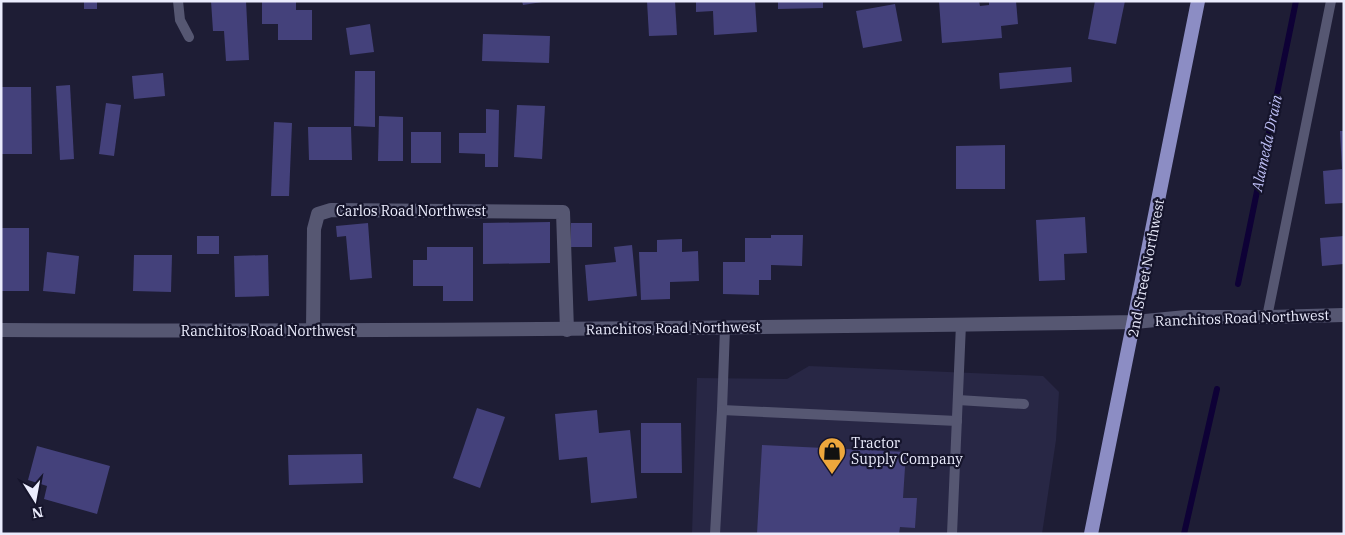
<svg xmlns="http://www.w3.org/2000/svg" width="1345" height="535" font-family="'IBM Plex Serif',serif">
<rect width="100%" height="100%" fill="#1e1d35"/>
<polygon fill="#282745" points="809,366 1043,376 1059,392 1056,440 1042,534 692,534 697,378 787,379"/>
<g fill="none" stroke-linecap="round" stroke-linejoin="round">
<g stroke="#0e0136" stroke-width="6">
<polyline points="1238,284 1296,1"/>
<polyline points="1184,534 1217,389"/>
</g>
</g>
<g fill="#44417b">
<rect x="84" y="1" width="13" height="8"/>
<polygon points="211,1 246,1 249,60 226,61 224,31 213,31"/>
<polygon points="262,1 296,1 296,10 312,10 312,40 278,40 278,24 262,24"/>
<polygon points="522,1 542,1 542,2 523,5"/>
<polygon points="647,1 675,1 677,35 649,36"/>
<polygon points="696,1 755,1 757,32 714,35 713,11 696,12"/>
<polygon points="778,1 823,1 823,8 778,9"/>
<polygon points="939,1 979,1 980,6 989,5 989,1 1016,1 1018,24 1001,26 1002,38 942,43"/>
<polygon points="1095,1 1125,1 1116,44 1088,39"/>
<polygon points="895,4 902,41 863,48 856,11"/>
<polygon points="370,24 374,52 350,55 346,28"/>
<polygon points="483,34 550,36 549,63 482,61"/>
<polygon points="1071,67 1072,82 1000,89 999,73"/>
<polygon points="355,71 375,71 375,127 354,126"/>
<polygon points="163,73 165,96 134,99 132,76"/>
<polygon points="70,85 74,159 60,160 56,86"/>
<polygon points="1,87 31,87 32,154 1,154"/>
<polygon points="106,103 121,105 114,156 99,154"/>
<polygon points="517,105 545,106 542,159 514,157"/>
<polygon points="486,109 499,110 498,167 485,167 485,154 459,153 459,133 486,133"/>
<polygon points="379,116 403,117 403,161 378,161"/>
<polygon points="274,122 292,123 289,196 271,196"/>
<polygon points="308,127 351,127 352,160 309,160"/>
<polygon points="1340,131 1344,131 1344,203 1325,204 1323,171 1342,169"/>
<rect x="411" y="132" width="30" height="31"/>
<polygon points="1005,145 1005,189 956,189 956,146"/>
<polygon points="1085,217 1087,253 1064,254 1065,280 1039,281 1036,220"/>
<polygon points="550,222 550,263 483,264 483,223"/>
<polygon points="368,223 372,278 350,280 346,236 337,237 336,226"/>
<rect x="571" y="223" width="21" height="24"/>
<rect x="1" y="228" width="28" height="63"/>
<polygon points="771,235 803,235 802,266 771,265 771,280 759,280 759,295 723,294 723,262 745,262 745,238 771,238"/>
<rect x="197" y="236" width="22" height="18"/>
<polygon points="1344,236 1344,264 1322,266 1320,238"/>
<polygon points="682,239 682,252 698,251 699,281 670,282 670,299 641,300 639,252 657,252 657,240"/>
<polygon points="632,245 637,296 588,301 585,265 616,262 614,247"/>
<polygon points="427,247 473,247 473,301 443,301 443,286 413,286 413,260 427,260"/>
<polygon points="47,252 79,256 75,294 43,291"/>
<polygon points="134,255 172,255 171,292 133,291"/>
<polygon points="268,255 269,296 235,297 234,256"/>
<polygon points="477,408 505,417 480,488 453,478"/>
<polygon points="597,410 599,433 630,430 637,498 591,503 587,457 559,460 555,414"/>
<polygon points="641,423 681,423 682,473 641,473"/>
<polygon points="762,445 906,452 903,498 917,498 915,528 900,527 899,534 757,534"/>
<polygon points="37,446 110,466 97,514 44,499 47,486 28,480"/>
<polygon points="362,454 363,483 289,485 288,455"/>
</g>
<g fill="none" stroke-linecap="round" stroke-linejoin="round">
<g stroke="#565772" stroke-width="10">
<polyline points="178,1 180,20 189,37"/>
<polyline points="1267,317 1331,1"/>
<polyline points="725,328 722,410 957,421"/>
<polyline points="958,400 1024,404"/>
<polyline points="715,534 722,410"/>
<polyline points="952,534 961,324"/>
</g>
<polyline stroke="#565772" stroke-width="14" points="313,331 314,229 318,214 331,210 563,212 567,330"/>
<path stroke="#565772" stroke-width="14" d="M 1,330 C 379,332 757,328 1135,322 L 1186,317 L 1267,317 L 1344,315"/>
<polyline stroke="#8c8dc4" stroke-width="14" points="1091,534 1198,1"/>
</g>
<defs>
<g id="shop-pin" transform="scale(1.4375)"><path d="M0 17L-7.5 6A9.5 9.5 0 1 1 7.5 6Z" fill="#eea73c" stroke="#15142b"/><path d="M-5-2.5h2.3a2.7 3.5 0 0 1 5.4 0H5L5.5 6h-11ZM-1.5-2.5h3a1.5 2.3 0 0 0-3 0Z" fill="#111"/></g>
</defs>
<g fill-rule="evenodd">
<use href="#shop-pin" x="832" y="451"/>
</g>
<g text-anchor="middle" stroke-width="4.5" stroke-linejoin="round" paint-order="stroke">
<g font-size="14" fill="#ebecfd" stroke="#15142b">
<text x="411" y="216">Carlos Road Northwest</text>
<text transform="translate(1146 268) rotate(-79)" y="5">2nd Street Northwest</text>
<text transform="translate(1242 318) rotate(-2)" y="5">Ranchitos Road Northwest</text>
<text transform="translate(673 328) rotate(-1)" y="5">Ranchitos Road Northwest</text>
<text x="268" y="336">Ranchitos Road Northwest</text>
</g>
<g font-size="14" fill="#ebecfd" stroke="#15142b" text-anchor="start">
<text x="851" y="448">Tractor<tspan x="851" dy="16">Supply Company</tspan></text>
</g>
<g font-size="15" font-style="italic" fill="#bebff5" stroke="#15142b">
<text transform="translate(1267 143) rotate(-78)" y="5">Alameda Drain</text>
</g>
</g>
<rect width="1345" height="535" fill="none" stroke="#ebecfd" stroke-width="5"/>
<g transform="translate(35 500) rotate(169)" stroke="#15142b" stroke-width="4" paint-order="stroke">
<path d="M0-4L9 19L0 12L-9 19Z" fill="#ebecfd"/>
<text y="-8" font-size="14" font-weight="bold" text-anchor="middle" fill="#ebecfd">N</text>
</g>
</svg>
